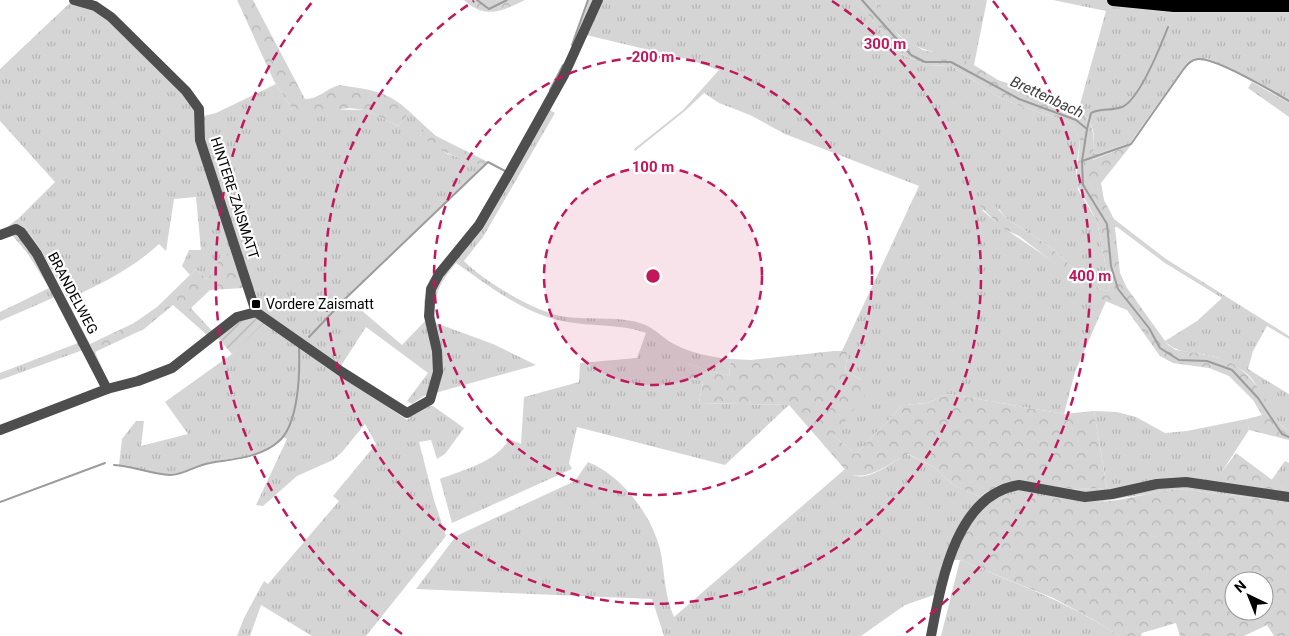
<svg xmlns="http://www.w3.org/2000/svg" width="1289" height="636" font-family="Roboto,sans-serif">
<defs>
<pattern id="grass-tufts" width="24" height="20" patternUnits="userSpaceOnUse" patternTransform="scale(1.25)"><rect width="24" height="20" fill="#d5d5d5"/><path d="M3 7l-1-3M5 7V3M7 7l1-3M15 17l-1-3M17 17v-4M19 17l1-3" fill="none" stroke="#b5b5b5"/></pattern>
<pattern id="forest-crowns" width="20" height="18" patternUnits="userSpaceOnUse" patternTransform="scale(1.25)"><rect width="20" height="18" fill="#d5d5d5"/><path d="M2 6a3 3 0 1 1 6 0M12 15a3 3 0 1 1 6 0" fill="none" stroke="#b5b5b5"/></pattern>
<pattern id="wetland-marsh" width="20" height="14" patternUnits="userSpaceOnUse" patternTransform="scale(1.25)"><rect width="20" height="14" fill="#d5d5d5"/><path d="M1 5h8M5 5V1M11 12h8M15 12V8" fill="none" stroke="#b5b5b5"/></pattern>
<pattern id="garden-furrows" width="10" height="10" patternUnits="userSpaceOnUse" patternTransform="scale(1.25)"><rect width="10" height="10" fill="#d5d5d5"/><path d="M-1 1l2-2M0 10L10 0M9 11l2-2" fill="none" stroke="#b5b5b5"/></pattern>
</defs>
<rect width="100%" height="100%" fill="#fff"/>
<g fill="url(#grass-tufts)">
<path d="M 73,0 L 91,2 L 204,116 L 216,113 L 276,84 L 292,109 L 365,110 L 398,126 L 410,112 L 427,128 L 420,135 L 448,154 L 484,166 L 346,297 L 402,345 L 426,320 L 424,302 L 428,285 L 471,232 L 520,145 L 569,53 L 588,0 L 856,0 L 900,54 L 927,65 L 952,66 L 1000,98 L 1025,108 L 1064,120 L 1073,125 L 1080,140 L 1076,168 L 1078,190 L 1097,221 L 1110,289 L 1107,291 L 1094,286 L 1050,247 L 1006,218 L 999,209 L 982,210 C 1004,230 1030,245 1054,262 C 1071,274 1087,293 1106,301 L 1075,372 L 1064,414 L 949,394 L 927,403 L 903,405 L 856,454 L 834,436 L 862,380 L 845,371 L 848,351 L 842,351 L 919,186 L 785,134 L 750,115 L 719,103 L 704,93 L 686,110 L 635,151 L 634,149 L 683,110 L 719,70 L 687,59 L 586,35 L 550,110 L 555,113 L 483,237 L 464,261 C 485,282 538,314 567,317 C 590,320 623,316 643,324 C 654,328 662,337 672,343 C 688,352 712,358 731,359 L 729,376 L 688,364 L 703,381 L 699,403 L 789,405 L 725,465 L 577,427 L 569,463 L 572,469 L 452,523 L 440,479 C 462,470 497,462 509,439 L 521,444 L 524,397 L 579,382 L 580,363 L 637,358 L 646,333 C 619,323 590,327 563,321 C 524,314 488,285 456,263 C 439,283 432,297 436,323 L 493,344 L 536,365 L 424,396 L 412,404 L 407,401 L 428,373 L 366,327 L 337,372 L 407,420 C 413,413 423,405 433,406 L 464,428 L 445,454 L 437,459 L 431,440 L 419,442 L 434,500 L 446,536 L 366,636 L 312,636 L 261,605 L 250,636 L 237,636 L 244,618 L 264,581 L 268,584 L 339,501 L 333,496 L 376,444 L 365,424 L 342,452 L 333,460 L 297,476 L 263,506 L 256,505 L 287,439 L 283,437 C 262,461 230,456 204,464 C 193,468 183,474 172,475 C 154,475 136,469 119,465 L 122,439 L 136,421 L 144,421 L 141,446 L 188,434 L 165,402 L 232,354 L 264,324 L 254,288 L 244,288 L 223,254 L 207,279 L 196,269 L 190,275 L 182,266 L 189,250 L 201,250 L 196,197 L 174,199 L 166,251 L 159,244 C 132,269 101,284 68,299 L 39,247 L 19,218 L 55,182 L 0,121 L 0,69 Z"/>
<path d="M 875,0 L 987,0 L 974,65 C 952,55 914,51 899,35 C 889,26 882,11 875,0 Z"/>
<path d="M 1053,0 L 1289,0 L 1289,99 L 1217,62 L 1206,58 L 1189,60 L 1130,143 L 1097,154 L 1093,153 C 1095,137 1095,127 1084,114 L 1077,115 L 1106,11 Z"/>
<path d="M 1114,219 L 1166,259 L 1289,336 L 1289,339 L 1267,326 L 1253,351 L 1248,369 L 1289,394 L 1289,431 C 1271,422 1264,388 1246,373 C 1239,367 1225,360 1215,357 C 1198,351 1177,355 1165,341 L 1197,321 L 1222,298 L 1165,263 L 1117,227 L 1114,227 Z"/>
<polygon points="49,288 55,297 0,321 0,312"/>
<polygon points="78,343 83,350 0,380 0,373"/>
<path d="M 1094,411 L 1117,412 L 1136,417 L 1165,433 L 1187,431 L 1247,419 L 1249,430 L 1221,473 L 1283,488 L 1271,481 L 1285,461 L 1289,463 L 1289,502 L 1177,489 L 1092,503 L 1077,502 L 978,512 L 937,594 L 905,605 L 861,636 L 664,636 L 652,599 L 416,589 L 456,536 L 575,481 L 588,462 C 621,475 651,514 660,549 C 665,572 664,595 674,617 L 845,469 C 862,489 889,463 907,454 L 934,467 L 953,485 L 980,497 C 1011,473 1026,482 1061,488 C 1076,491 1092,488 1107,489 Z"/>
<path d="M 960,560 C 1015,583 1070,603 1119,636 L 941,636 Z"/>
</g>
<g fill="url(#forest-crowns)" fill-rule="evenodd">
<path d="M 237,0 L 253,0 L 305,99 C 320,99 326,88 340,85 C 370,90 387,90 410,112 L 398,126 L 365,110 L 349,108 L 310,115 L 292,109 L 274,81 Z"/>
<path d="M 464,0 L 525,0 C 502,11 486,20 464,0 Z"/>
<path d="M 856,0 L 875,0 L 899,36 L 923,50 L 955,56 L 974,65 L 998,80 L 1040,94 L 1073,115 L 1084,114 C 1096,129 1094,141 1093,160 L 1132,144 L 1101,183 L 1104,200 L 1114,219 L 1120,273 L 1127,288 L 1168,345 L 1176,350 C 1224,357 1242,359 1269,404 C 1275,414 1277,425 1289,431 L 1289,440 L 1249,430 L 1247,419 L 1262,415 L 1253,400 L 1229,376 L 1209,368 L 1173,363 L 1160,356 L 1127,310 L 1096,297 L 1052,261 L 1019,236 L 1002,228 L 979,205 L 989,199 L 1006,218 L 1050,247 L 1094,286 L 1107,291 L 1110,289 L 1097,221 L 1076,183 L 1080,140 L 1073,125 L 1064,120 L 1025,108 L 1000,98 L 952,66 L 927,65 L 900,54 Z"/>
<polygon points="1252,82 1289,103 1289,117 1248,88"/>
<path d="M 427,128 L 436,136 L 488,162 L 484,166 C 460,159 439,152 420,135 Z"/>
<polygon points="19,218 39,247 90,344 134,323 157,307 196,269 207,279 223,254 235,254 244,288 210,290 191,308 213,332 207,335 173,305 144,329 95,352 109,384 28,254 6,228"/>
<path d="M 834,351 L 848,351 L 845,371 L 862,380 L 870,388 L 834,436 L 856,454 L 903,405 L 927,403 L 949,394 L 1064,414 L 1094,411 L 1107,489 C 1092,488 1076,490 1061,488 C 1026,482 1011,473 980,497 L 953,485 L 934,467 L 908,454 C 888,463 871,481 849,474 L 789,405 L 699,403 L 703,381 L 682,379 L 688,364 L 729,376 L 731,359 L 751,360 Z"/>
<polygon points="1236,453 1283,488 1284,494 1231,485 1221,473"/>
<path d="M 1177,489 L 1289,502 L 1289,636 L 1274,636 L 1267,625 L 1244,636 L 1180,636 L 1176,623 L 1142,633 L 1141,636 L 1119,636 L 1094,620 L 1053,598 L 960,560 L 953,560 C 965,527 986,490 1026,494 C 1047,496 1068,502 1090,502 C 1118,503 1148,492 1177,489 ZM 1234,581 L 1264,581 L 1264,611 L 1234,611 Z"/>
</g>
<path fill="url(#wetland-marsh)" d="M 1198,57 C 1230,62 1261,82 1289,99 L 1289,103 C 1272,92 1218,60 1199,60 C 1192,60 1188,65 1183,70 L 1132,144 L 1092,160 L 1093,153 L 1097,154 L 1131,143 L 1184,67 L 1189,60 Z"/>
<polygon fill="url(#garden-furrows)" points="254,313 265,323 232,354 217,337 239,320"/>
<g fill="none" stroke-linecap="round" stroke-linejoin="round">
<g stroke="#9c9c9c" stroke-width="2">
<polyline points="477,0 489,9 507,0"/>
<polyline points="862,0 911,55 925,62 951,62 1019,99 1076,120 1087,129 1082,161 1083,185 1107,224 1111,266 1118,289 1149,328 1160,348 1179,360 1207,361 1232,370 1258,398 1282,434 1289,437"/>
<polyline points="572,45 588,0"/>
<polyline points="550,90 563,65"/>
<path d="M 1087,129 L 1091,113 C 1100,108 1112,111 1122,107 C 1139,100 1161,45 1168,27"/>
<path d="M 1082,161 L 1131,144 L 1183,70 C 1187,65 1190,60 1198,59 C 1215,57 1272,91 1289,101"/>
<polyline points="309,337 346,298 488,162 505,171"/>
<path d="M 114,465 C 133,466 151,474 170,475 C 184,475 196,465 210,463 C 233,459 259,458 278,442 C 299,425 300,372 299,347"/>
<polyline points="0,502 105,463"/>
</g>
<g stroke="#dbdbdb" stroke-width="14">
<polyline id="major" points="1113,0 1174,6 1289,6"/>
</g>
<g stroke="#4e4e4e" stroke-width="10">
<polyline points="74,0 95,6 111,17 186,91 199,109 200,140 256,312"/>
<polyline points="0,235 16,229 21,232 37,254 107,389"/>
<polyline points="256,312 342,372 407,413 430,400 438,372 437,351 429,316 431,289 439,274 479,225 508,175 564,75 598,0"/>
<polyline points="0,430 107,389 138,381 172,368 237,317 256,312"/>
<path d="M 931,636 C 941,584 955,495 1019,485 L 1085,497 L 1112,494 L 1157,484 L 1186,482 L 1289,497"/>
</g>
<use href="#major" stroke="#000" stroke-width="12"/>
</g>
<circle cx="653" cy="276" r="109" fill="#c2185b" fill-opacity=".12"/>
<g fill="none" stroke="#c2185b" stroke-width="2.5" stroke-dasharray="9 6">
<circle cx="653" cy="276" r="109"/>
<circle cx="653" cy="276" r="219"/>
<path d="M832 1A328 328 0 1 1 474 1"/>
<path d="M402 634A437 437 0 0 1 313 1M993 1A437 437 0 0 1 904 634"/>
</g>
<rect fill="#000" stroke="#fff" stroke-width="2" x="251" y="299" width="10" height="10" rx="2.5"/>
<g text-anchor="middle" stroke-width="4.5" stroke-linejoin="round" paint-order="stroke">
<g font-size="14" fill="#000" stroke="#fff">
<text transform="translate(235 198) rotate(72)" y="5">HINTERE ZAISMATT</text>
<text transform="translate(73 293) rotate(62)" y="5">BRANDELWEG</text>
</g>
<g font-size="14" fill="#000" stroke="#fff" text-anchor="start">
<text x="266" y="309">Vordere Zaismatt</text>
</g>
<g font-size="15" font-style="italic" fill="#3d3d3d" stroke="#fff">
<text transform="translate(1047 97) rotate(25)" y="5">Brettenbach</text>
</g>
</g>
<circle cx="653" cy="276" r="8" fill="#c2185b" stroke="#fff" stroke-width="2.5"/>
<g font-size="15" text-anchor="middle" font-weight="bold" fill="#c2185b" stroke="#fff" stroke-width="4.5" stroke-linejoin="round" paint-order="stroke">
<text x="885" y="49">300 m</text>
<text x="653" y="62">200 m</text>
<text x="653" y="172">100 m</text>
<text x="1090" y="281">400 m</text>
</g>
<g transform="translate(1249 596) rotate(317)"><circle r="24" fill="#ffffff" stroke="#999999"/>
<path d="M0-4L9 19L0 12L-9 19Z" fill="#000000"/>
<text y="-8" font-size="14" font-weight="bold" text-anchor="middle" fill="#000000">N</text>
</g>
</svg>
